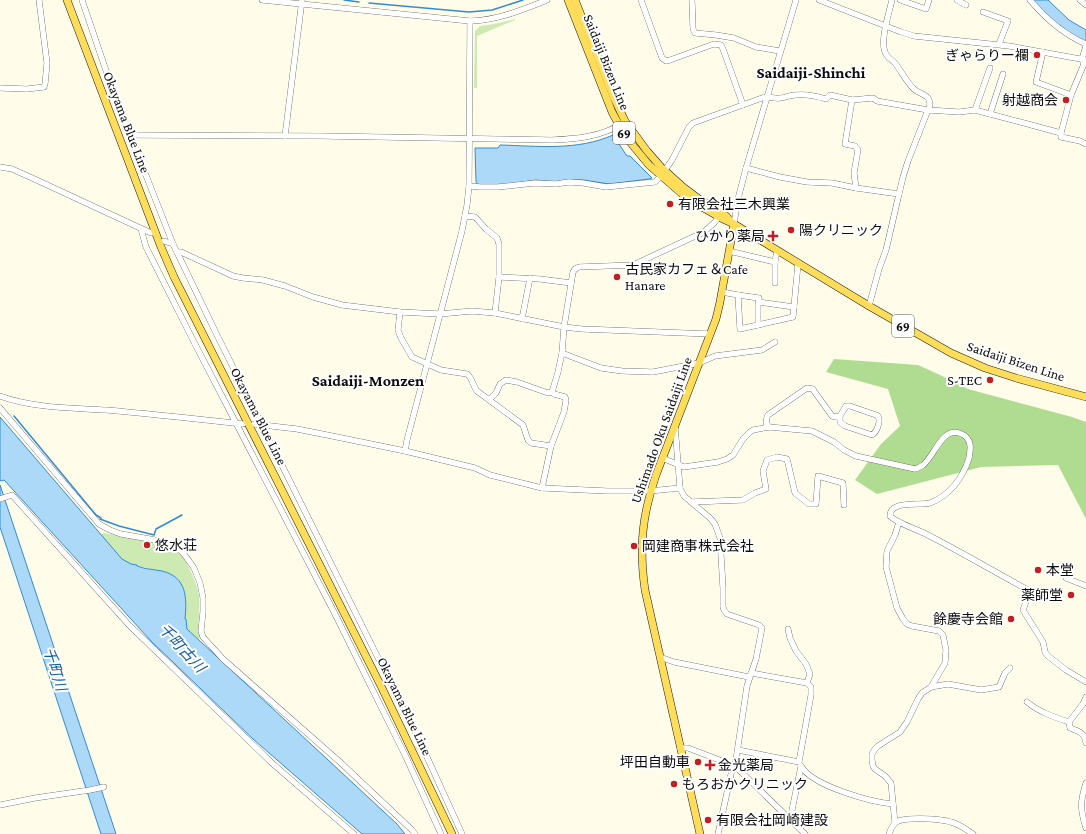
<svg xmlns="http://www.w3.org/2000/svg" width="1086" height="834" font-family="'Crimson Pro','Noto Sans JP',serif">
<rect width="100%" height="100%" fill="#fffcea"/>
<g fill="#ceeab3">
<polygon points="515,19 515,20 477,36 477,88 474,88 475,31 480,26 494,24"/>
<path d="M 104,533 C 118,535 132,538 146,540 C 155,542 165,543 173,547 C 184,552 198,585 199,597 C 201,610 196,624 201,637 L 198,640 L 187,629 L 186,620 L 185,619 L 186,605 L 178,579 C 164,569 152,570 137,566 L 137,565 L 131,564 L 122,559 L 101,535 Z"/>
</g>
<polygon fill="#b0dc92" points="834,359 918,365 938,374 968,389 1072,417 1086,422 1086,519 1058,465 981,467 877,494 855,480 881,444 900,426 888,389 826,372"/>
<g fill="#add9f9" stroke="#318cd3">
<polygon points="1031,0 1048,0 1069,20 1086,30 1086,42 1067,33"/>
<path d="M 613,135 L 627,156 L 630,156 L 652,178 L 649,179 L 609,184 L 584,180 L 569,180 L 554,182 L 536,180 L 504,185 L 478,185 L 476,182 L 475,148 L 498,148 L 500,145 C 538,146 577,151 613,135 Z"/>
<path d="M 0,417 L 122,559 L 131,564 L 137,565 L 137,566 C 141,567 145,569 149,569 C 153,570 158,570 162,571 C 187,577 187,598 185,619 L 186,619 L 187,629 L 397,824 L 405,834 L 362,834 L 253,739 L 151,641 L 4,480 L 0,481 Z"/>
<polygon points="0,485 116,834 101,834 0,527"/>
</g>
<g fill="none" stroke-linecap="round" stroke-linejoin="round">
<g stroke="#318cd3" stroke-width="1.5">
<polyline points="344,0 359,2"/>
<polyline points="369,3 469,12 492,10 523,0"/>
<polyline points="14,416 96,515 101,518"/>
<polyline points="100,519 119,526 154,535 156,529 182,515"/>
</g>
<polyline stroke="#dbd8c9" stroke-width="5.5" stroke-dasharray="5.5 3" stroke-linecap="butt" points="409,753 417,748"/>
<g stroke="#3f3f3f" stroke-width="6">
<g id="minor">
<polyline points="82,0 114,94 173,244 217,335 422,746 462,834"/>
<path d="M 262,0 L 470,21 C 498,20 522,10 547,0"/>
<polyline points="641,0 662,58 666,61 670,60 714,44 721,45 723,49 743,105"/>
<polyline points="692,0 693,29 695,33 716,35 734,38 756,47 780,51"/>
<polyline points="819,0 901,32 914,36 1009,46 1086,60"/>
<polyline points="900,0 926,9 929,0"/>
<polyline points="957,0 966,5"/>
<path d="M 1030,0 C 1046,19 1063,34 1086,44"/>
<polyline points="1080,0 1086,5"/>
<polyline points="983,12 1008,21 999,44"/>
<polyline points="1043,52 1036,82 1071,95"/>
<polyline points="0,88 27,89 44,87 45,84 47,63 39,0"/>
<path d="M 852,100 L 873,98 L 877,101 L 928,110 C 930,106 931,103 928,98 C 925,94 919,93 915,90 C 907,83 902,72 895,63 C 892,60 888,58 886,54 C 879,43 889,13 892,0"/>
<polyline points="975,110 990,68"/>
<polyline points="990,114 1003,74"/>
<polyline points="1061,133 1071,95 1084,64 1082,59 1086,46"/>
<path d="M 131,135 L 322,136 L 552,140 C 575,139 601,137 621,124"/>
<polyline points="285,136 302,0"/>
<polyline points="0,167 12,169 30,177 151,233"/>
<polyline points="746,168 780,177 807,182 832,183 856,188 899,194 903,177 908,161 928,110 959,112 975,110 1061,133 1061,137 1080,141 1086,144"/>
<path d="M 469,186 L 480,187 L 498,187 L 535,183 L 556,184 L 569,182 L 583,183 L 606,187 L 655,182 L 661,176 L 672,160 L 689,127 L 693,123 L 762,98 C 768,96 774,99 780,98 C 784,98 786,97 789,96 C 802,93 814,95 826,99 L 830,95 L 852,100 L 845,144 L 855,146 L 858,150 L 854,173 L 856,188"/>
<polyline points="465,216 475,217 486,229 497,238 499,244 499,277 495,313"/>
<polyline points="734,224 738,199 746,168 796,0"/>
<polyline points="141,229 146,247 195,344 334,612 405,755 441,834"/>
<polyline points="164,241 173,244"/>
<polyline points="729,251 775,262 777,250"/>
<polyline points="177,252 181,252 233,276 243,278 263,280 285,286 313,297 342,305 400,312 440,314 472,311 495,313 564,327 582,329 710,334"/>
<polyline points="499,277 540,279 571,283"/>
<polyline points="775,283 775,262"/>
<polyline points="722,292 738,295 740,329 793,317 798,264"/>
<polyline points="738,295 759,298 758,305 758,325"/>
<polyline points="759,302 794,307"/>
<polyline points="869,306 879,269 886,250 899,194"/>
<path d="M 400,312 L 398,330 L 401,338 L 412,357 L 441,370 L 467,374 C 472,377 473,386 477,391 L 523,425 L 528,440 L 531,443 L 551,446"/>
<polyline points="522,319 530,278"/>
<polyline points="562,353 601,368 622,371 653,372 699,363 715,356 762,350 775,342"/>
<path d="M 0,396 C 33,408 71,408 106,410 C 151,414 197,419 243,424"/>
<polyline points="489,400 496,393 500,384 506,380 517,382 548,393 552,392"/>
<polyline points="0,408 99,524 110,530 121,534 161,541 175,545 184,554 194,568 200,583 203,598 203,612 201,631 203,637 223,659 340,762 412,830 415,834"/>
<polyline points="254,424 297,429 337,437 405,451 475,468 490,475 542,488 607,491 650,491 680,488"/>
<polyline points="675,426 680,488 684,496 710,518 715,524 720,538 723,588 723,607 724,610 727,614 759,625 762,628 756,659 747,686 735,766 688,748 680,748"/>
<path d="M 769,427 L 766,423 L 767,417 L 768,415 L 807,388 L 813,389 L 814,391 L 832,416 L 836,417 L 840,416 L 840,422 L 845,426 L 872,435 C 877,432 881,421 878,416 L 876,415 L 850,406 L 846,406 L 840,416"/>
<polyline points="405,451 407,440 462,231 467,205 469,186 470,21"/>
<path d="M 662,458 L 684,467 L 718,462 L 727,459 L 733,455 L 743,439 L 750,432 L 753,430 L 769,427 L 812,431 L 834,442 L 844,450 L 856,456 L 915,469 C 917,468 921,467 923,465 C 934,457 942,427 959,433 C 962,434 965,435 967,438 C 972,444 970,451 969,458 C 963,478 949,496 930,503 C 919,506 890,500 890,516 C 895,522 918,530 926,534 C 961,552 995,572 1030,591 L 1023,610 L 1043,642 L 1045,652 L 1048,656 L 1066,670 L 1086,682"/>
<polyline points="542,488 551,446 564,412 566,400 565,397 554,394 552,392 558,372 562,353 564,327 573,272 575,269 579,267 633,265 704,232 715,222 719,217"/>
<polyline points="0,499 12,495 129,625 273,764 354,834"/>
<polyline points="691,502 743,500 755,493 766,489 763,471 767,460 777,457 787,459 795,493 809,504 816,504 818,476 843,483 844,505"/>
<polyline points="899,522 895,535 887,551 886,567 897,608 903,619 907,624 912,626 939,631 943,635 946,650 945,663 931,687"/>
<polyline points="1066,578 1086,586"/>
<polyline points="660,657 674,662 749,677"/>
<polyline points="751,673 807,683 810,674 806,664 796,651 790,638 788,629"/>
<path d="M 1027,702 C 1039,712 1054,717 1069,722 L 1083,704 L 1086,697"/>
<path d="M 1069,722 L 1070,728 C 1080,732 1084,732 1086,743"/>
<polyline points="738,750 799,762 811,695 811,687 807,683"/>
<polyline points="735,766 805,834"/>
<path d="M 801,766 C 812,786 871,802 893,804"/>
<path d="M 1086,783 C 1080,802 1080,809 1086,828"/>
<polyline points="0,805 35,798 90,790 104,787"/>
<polyline points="790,820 801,766"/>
<polyline points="895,823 891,783 885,776 875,769 873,766 872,760 872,754 875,749 878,746 900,732 907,722 918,699 922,693 931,687 948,684 981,690 999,687 1005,673 1010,668"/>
<polyline points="718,834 733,765"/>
<path d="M 889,834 C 890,831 892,826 895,823 C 902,816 941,819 951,822 C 959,824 967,830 973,834"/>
</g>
</g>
<g stroke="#1d1d1d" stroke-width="8">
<g id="major">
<polyline points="67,0 161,247 174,277 381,686 452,834"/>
<polyline points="568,0 612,112 619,125 630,142 649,165 688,199 721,218 734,224 869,306 951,353 985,368 1016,378 1086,397"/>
<polyline points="575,0 613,96 625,121 647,151 661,167 683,187 699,199 722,212 729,219"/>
<path d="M 700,834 L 645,590 C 639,548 642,515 656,475 L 716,319 L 720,302 L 734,224"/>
</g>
</g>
<use href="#minor" stroke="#fff" stroke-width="5.5"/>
<use href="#major" stroke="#fedd5b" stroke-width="7"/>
</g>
<g fill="#c11f20" stroke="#fff" stroke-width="1.5">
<circle cx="1037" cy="55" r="4"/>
<circle cx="1066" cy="100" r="4"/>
<circle cx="670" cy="204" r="4"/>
<circle cx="791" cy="230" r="4"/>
<path d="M771 230h4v4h4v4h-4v4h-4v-4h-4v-4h4z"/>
<circle cx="617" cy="277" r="4"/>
<circle cx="990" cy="380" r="4"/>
<circle cx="147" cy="545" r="4"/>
<circle cx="634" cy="546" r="4"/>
<circle cx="1038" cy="570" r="4"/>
<circle cx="1071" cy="595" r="4"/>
<circle cx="1011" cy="619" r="4"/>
<circle cx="698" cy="762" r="4"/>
<path d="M708 759h4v4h4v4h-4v4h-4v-4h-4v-4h4z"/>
<circle cx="674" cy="784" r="4"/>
<circle cx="708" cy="820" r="4"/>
</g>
<g text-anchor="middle" stroke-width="4" stroke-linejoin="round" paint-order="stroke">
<g fill="#fff" stroke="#555" stroke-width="1">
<rect x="613" y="122" width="22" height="22" rx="3"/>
<rect x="892" y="315" width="22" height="22" rx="3"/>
</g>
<g font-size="13" font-weight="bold" fill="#0c0c0c">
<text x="624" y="138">69</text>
<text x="903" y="331">69</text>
</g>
<g font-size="14" fill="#0c0c0c" stroke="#fff" text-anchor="start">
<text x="1029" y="60" text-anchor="end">ぎゃらりー襴</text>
<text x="1058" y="105" text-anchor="end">射越商会</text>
<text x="678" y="209">有限会社三木興業</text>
<text x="799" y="235">陽クリニック</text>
<text x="765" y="241" text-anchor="end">ひかり薬局</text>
<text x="625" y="274">古民家カフェ＆Cafe<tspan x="625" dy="16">Hanare</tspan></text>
<text x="982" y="385" text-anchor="end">S-TEC</text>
<text x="155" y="550">悠水荘</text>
<text x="642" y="551">岡建商事株式会社</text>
<text x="1046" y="575">本堂</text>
<text x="1063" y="600" text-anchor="end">薬師堂</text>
<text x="1003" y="624" text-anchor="end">餘慶寺会館</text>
<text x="690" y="767" text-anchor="end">坪田自動車</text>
<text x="718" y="770">金光薬局</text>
<text x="682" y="789">もろおかクリニック</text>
<text x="716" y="825">有限会社岡崎建設</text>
</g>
<g font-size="14" fill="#0c0c0c" stroke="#fff">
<text transform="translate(607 62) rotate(68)" y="5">Saidaiji Bizen Line</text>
<text transform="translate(127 122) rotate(69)" y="5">Okayama Blue Line</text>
<text transform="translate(1016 361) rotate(18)" y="5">Saidaiji Bizen Line</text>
<text transform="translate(259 416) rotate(63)" y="5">Okayama Blue Line</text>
<text transform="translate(661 430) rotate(-70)" y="5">Ushimado Oku Saidaiji Line</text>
<text transform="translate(405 706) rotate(64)" y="5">Okayama Blue Line</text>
</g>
<g font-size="15" font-style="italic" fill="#115da2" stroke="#fff">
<text transform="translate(182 648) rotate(47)" y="5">千町古川</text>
<text transform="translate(55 669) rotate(72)" y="5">千町川</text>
</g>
<g font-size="16" font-weight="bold" fill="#0c0c0c" stroke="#fff">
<text x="811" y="78">Saidaiji-Shinchi</text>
<text x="368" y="386">Saidaiji-Monzen</text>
</g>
</g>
</svg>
